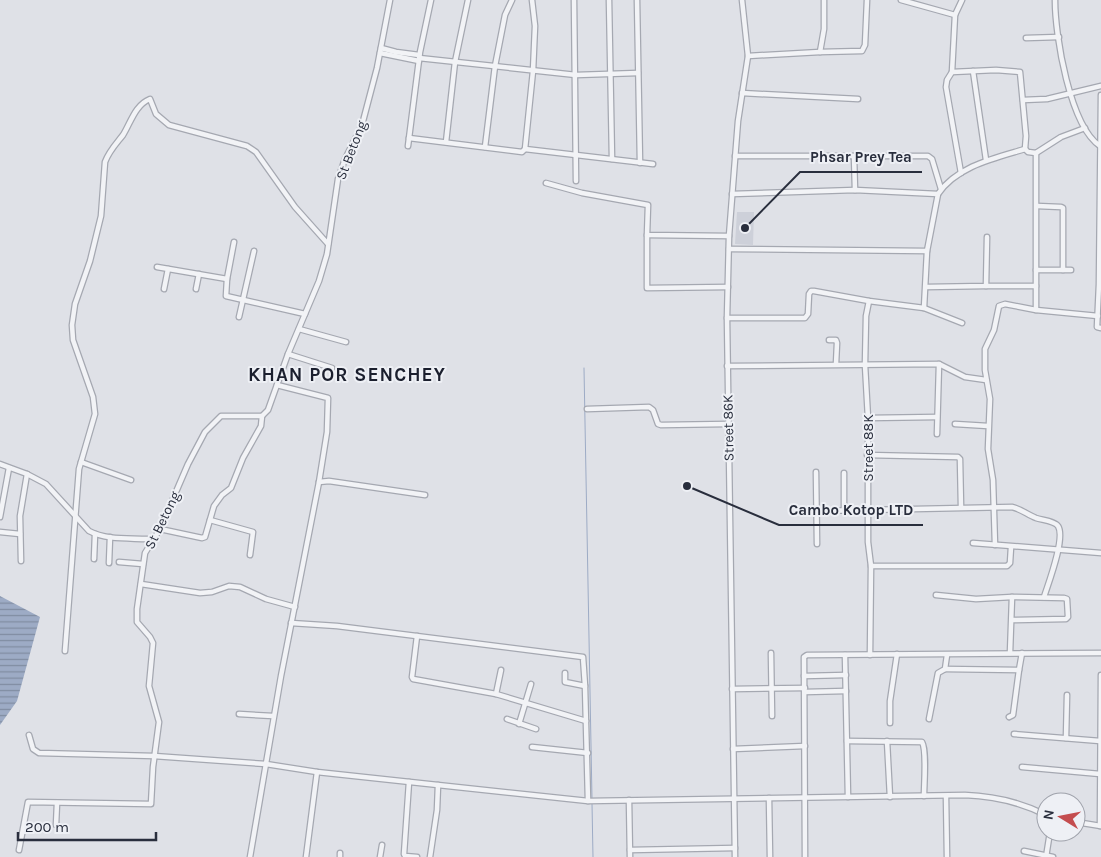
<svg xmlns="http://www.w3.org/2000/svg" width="1101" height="857" font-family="Karla,sans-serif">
<defs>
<pattern id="water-rules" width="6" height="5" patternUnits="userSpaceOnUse" patternTransform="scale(1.25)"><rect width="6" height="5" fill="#9dabc5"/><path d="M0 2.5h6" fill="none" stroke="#808ca1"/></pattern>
</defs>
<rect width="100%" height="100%" fill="#dfe1e7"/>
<polygon fill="#cdd0d9" points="737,212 754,212 753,245 735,244"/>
<polygon fill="url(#water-rules)" points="0,596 40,617 17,701 0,725"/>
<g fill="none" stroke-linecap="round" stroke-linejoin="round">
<g stroke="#9dabc5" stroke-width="1">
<polyline points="584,368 592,799"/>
<polyline points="592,803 593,857"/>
</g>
<g stroke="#a5a8b1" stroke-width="7">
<g id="minor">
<polyline points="574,0 576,181"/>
<polyline points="609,0 612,159"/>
<polyline points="637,0 640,163"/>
<polyline points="901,0 955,15"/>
<path d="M 1055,0 C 1055,36 1070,126 1100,146"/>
<polyline points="1026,38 1059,37"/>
<polyline points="381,48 396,52 419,55"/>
<polyline points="820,52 824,29 824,0"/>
<polyline points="380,53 419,61"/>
<polyline points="748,56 820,52 862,51 865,45 867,0"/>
<polyline points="419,58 576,75 638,73"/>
<polyline points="973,71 986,160"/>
<polyline points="952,72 996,70 1020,72 1026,136 1025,149"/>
<polyline points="742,93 858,99"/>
<polyline points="1101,95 1099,284 1097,327 1101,328"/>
<polyline points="1023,100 1047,99 1101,86"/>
<polyline points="409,138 522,152 525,149 533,71 535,26 532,0"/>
<polyline points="446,142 455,62 468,0"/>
<polyline points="408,146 420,52 431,0"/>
<polyline points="485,147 495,66 505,15 512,0"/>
<polyline points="525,149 653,164"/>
<polyline points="735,156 928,156 932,159 941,189"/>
<polyline points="854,156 855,190"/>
<polyline points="961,173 946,87 947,80 952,72 955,15 962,0"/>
<polyline points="546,183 582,193 648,205 647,235 729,236"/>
<polyline points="732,194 855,190 938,194"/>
<polyline points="1037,206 1061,207 1063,208 1063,270"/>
<polyline points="647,235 647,288 728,287"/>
<polyline points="234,242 227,279 226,296 305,314"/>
<polyline points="729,249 927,251"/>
<polyline points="157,267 227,279"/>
<polyline points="1036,270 1071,270"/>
<polyline points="986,286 1036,286"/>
<polyline points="926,287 986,286 987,237"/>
<polyline points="164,289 168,269"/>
<polyline points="196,289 199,274"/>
<polyline points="869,301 866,316 865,365 868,418 868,542 871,566 870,655"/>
<path d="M 924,308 L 927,251 L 938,194 C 957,166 995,158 1025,149 L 1028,152 L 1036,153 L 1061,137 L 1085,128"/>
<polyline points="1036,310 1036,153"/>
<polyline points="239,317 254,251"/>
<polyline points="727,318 805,318 808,314 809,294 811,291 814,291 869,301 924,308 962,323"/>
<polyline points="299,329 346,342"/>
<polyline points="829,340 836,340 837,343 836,364"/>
<polyline points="288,354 332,368"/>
<polyline points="727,366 939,364 965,377 986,380"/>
<polyline points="587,409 649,407 653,410 658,424 661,425 728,424"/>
<polyline points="868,418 937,417"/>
<polyline points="955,424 988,426"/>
<polyline points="937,434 939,364"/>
<polyline points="867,455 958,457 960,459 961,507"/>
<polyline points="81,462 131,480"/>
<path d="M 0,464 L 27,474 L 46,484 L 89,531 C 106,540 128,538 147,539 L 152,541"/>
<polyline points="816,472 817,544"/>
<polyline points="844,473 844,510"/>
<polyline points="319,482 329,481 425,495"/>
<path d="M 817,511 L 1012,507 C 1021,509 1028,515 1036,518 C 1042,520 1055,521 1058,526 C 1066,538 1048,584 1044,597"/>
<polyline points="0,517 9,468"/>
<polyline points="210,520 253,532 250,555"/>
<polyline points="160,529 202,538 205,537 214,506 222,495 231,488 243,458 261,426 262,416"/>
<polyline points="0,532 20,534"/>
<polyline points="973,543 1101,553"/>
<polyline points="995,545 993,480 988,449 990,399 985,370 985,349 994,330 999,306 1005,304 1036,310 1098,316"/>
<polyline points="94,559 95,534"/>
<polyline points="21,561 20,516 27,474"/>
<polyline points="119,562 143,564"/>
<polyline points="109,563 110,537"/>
<polyline points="871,566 1007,566 1010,563 1011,547"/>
<polyline points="141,584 200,593 212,592 229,586 240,587 266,599 295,607"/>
<polyline points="936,595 976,599 1012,597 1064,598 1067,599 1068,617 1066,619 1012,620"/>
<polyline points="291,623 337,626 583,657 585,686 588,801"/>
<polyline points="417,636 412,677 413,679 496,694 586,721"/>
<path d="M 65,651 L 79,469 L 95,414 L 93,397 L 73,340 L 72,325 L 75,304 L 90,261 L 101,216 L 105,162 C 109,151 116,144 123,135 C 131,122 135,105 150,99 L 156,114 L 169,125 L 247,146 L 256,152 L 295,207 L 328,244"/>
<polyline points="771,653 772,716"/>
<polyline points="1010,653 1012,597"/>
<polyline points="845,655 848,797"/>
<polyline points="945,669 1019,670 1022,653"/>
<polyline points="565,673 565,682 585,686"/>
<polyline points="804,676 846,675"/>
<polyline points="732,689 805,688"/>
<polyline points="805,692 846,691"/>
<polyline points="496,694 501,670"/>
<polyline points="239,714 273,716"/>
<polyline points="1009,717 1013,715 1019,670"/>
<polyline points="507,719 536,729"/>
<polyline points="929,719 938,673 945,669 947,655"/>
<polyline points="890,723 890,701 897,654"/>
<polyline points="519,724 531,684"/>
<polyline points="1014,734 1100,741"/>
<path d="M 29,735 L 33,749 L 39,753 L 154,756 L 266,764 L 317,772 L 588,801 L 965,795 C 994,796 1020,802 1046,815"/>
<polyline points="1066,738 1067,695"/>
<path d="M 847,741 L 922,742 C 927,750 924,784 924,796"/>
<polyline points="887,741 890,797"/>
<polyline points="532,747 588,753"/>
<polyline points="733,749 805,746"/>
<polyline points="1022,767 1100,774"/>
<polyline points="409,782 404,854 405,856 417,857"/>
<polyline points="946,796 947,857"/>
<polyline points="769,798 770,857"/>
<polyline points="629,800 630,857"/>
<polyline points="1076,822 1101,826"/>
<polyline points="56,825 57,803"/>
<polyline points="1100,826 1101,675"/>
<polyline points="19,850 28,802 151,804 153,767 159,722 149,686 153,643 150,637 137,622 137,609 145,553 160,529 188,464 205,432 221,416 262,416 268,410 288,354 319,281 327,254 338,179 345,159 362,125 377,68 390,0"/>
<polyline points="630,850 735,848"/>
<polyline points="1024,851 1053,857"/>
<polyline points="250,857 281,676 319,482 327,432 328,398 277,385"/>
<polyline points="306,857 317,772"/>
<polyline points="340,857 340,853"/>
<polyline points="380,857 382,845"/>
<polyline points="430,857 437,810 438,785"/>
<polyline points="735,857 727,318 729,236 738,121 748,56 742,0"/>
<polyline points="805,857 804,657 807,655 1101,653"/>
<polyline points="1046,857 1050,832"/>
</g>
</g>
<use href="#minor" stroke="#f2f3f6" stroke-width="4.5"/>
</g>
<g text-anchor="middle" stroke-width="4" stroke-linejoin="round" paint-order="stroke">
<g font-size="14" fill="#292e3d" stroke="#eef0f5">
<text transform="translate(351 150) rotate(-69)" y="5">St Betong</text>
<text transform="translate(728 428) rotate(-91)" y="5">Street 86K</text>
<text transform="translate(868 448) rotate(-90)" y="5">Street 88K</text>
<text transform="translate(162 520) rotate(-64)" y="5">St Betong</text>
</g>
<g font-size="19" font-weight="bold" letter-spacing="1" fill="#1b1f2e" stroke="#eef0f5">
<text x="347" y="381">KHAN POR SENCHEY</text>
</g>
</g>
<path fill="none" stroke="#292e3d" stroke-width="2" d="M745 228L800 172H922M687 486L779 525H923"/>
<g fill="#292e3d" stroke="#eef0f5" stroke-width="2">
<circle cx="745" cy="228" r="5"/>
<circle cx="687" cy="486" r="5"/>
</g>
<g font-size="15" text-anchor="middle" font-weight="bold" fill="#292e3d" stroke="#eef0f5" stroke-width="4" stroke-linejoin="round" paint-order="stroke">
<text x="861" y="162">Phsar Prey Tea</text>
<text x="851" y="515">Cambo Kotop LTD</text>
</g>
<g transform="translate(1061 817) rotate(280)"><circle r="24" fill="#eef0f5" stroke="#9fa2ab"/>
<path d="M0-4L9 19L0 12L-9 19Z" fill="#c44d4f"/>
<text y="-8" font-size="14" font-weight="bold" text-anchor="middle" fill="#292e3d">N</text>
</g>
<path d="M18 832v8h138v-8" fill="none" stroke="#292e3d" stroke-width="2.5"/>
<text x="25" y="832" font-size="15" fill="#292e3d" stroke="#eef0f5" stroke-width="4" paint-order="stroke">200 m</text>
</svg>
